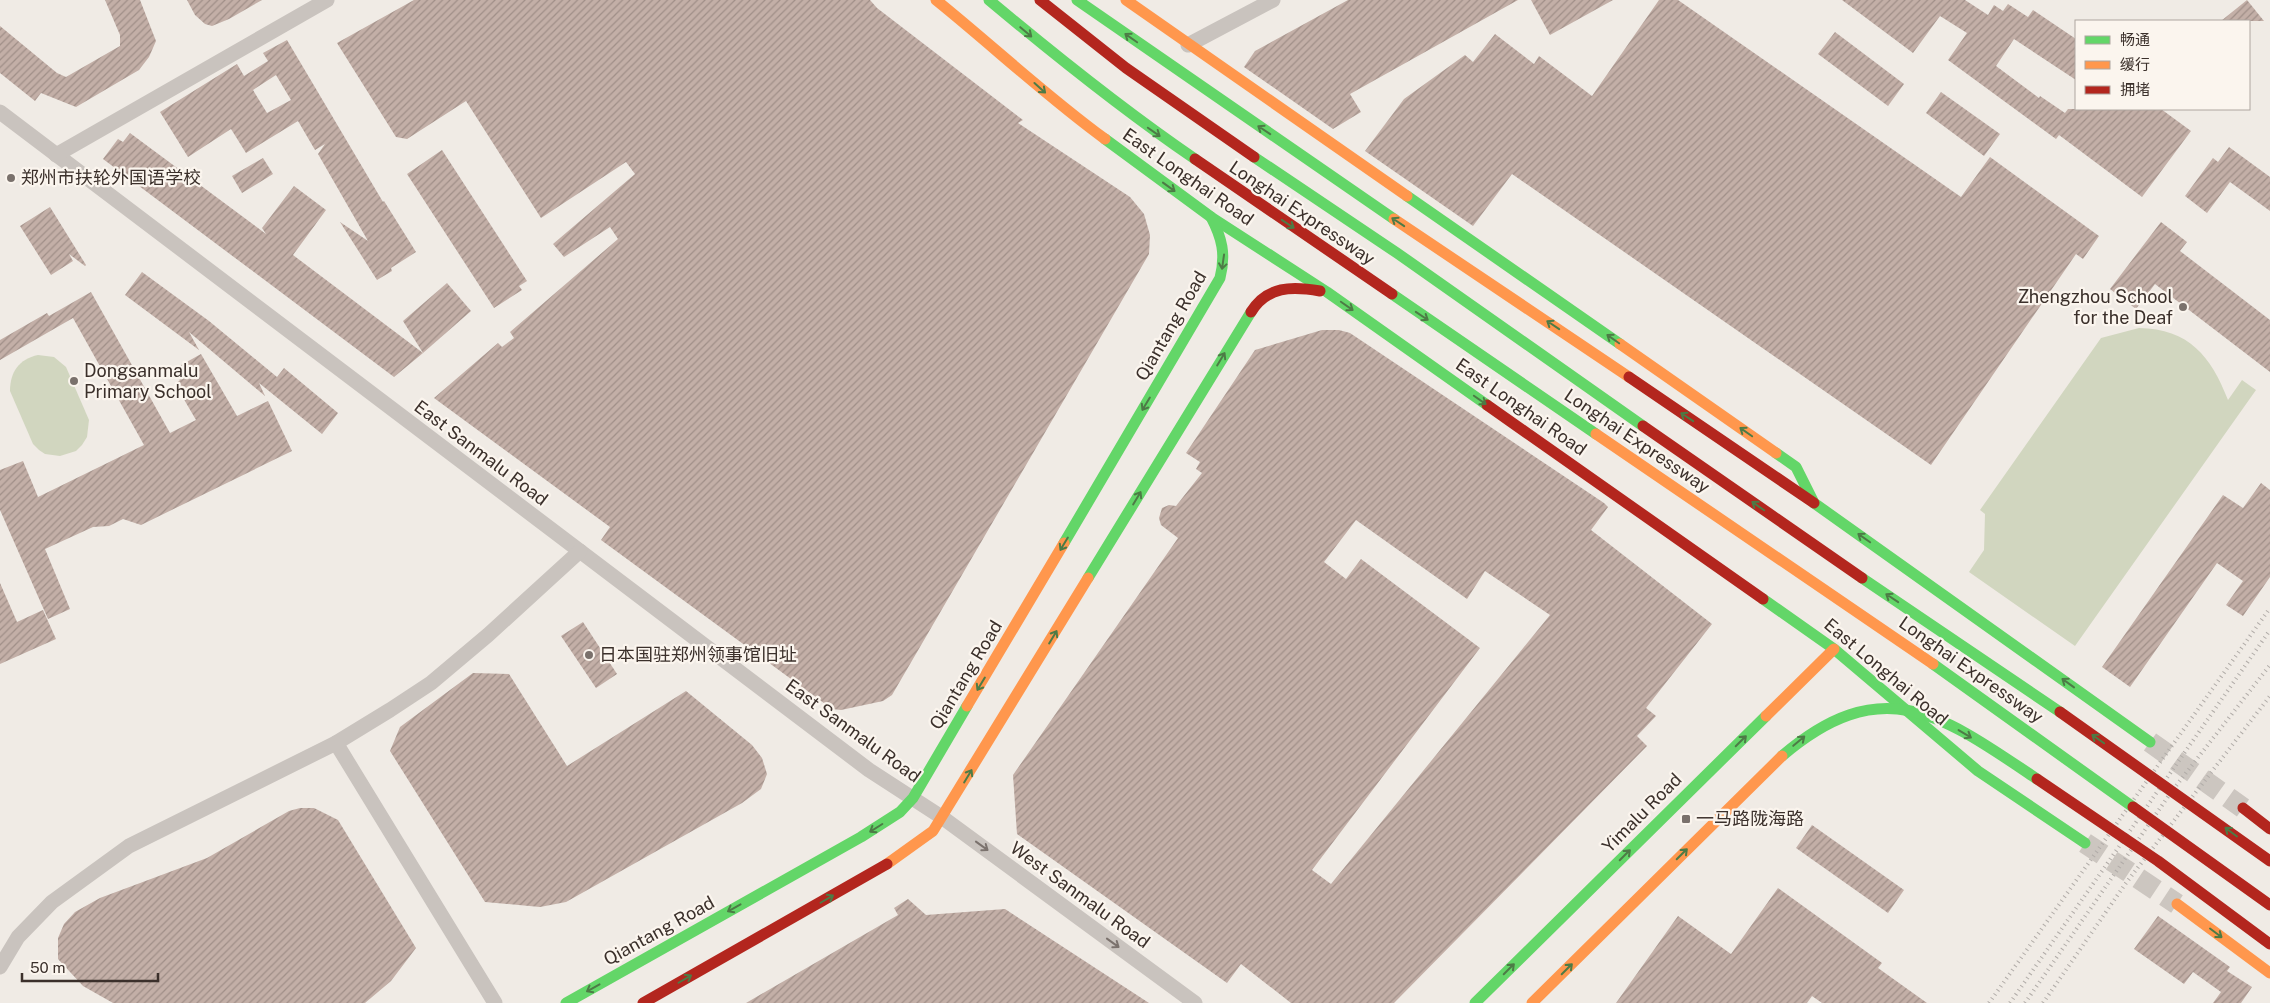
<svg xmlns="http://www.w3.org/2000/svg" width="2270" height="1003" font-family="'Public Sans','Noto Sans SC',sans-serif">
<defs>
<pattern id="building-hatch" width="6" height="6" patternUnits="userSpaceOnUse" patternTransform="scale(1.25)"><rect width="6" height="6" fill="#c3afa7"/><path d="M-1 1l2-2M0 6l6-6M5 7l2-2" fill="none" stroke="#a08f88"/></pattern>
</defs>
<rect width="100%" height="100%" fill="#f0ebe5"/>
<g fill="#d1d6bf">
<path d="M 2139,328 C 2189,329 2211,356 2228,400 L 2242,380 L 2256,390 L 2075,646 L 1969,572 L 1984,550 L 1985,514 L 1980,510 L 2101,338 Z"/>
<path d="M 38,355 L 54,357 L 66,367 L 89,420 L 87,437 L 82,445 L 76,451 L 60,456 L 45,454 L 39,450 L 33,444 L 10,391 C 10,372 19,359 38,355 Z"/>
</g>
<g fill="url(#building-hatch)" fill-rule="evenodd">
<polygon points="105,0 140,0 156,41 149,57 139,70 76,107 41,93 35,101 0,73 0,26 57,73 66,77 120,46 120,35"/>
<polygon points="187,0 262,0 229,19 212,26 205,24 195,15"/>
<polygon points="414,0 870,0 877,8 1023,120 1018,123 1130,197 1144,214 1150,235 1149,254 892,695 883,701 841,710 832,709 601,540 610,527 434,398 498,343 502,347 514,338 510,332 618,239 610,227 564,257 553,244 635,174 626,162 541,218 466,101 407,139 396,137 337,43"/>
<polygon points="1348,0 1518,0 1350,94 1361,112 1333,129 1244,67 1255,51"/>
<polygon points="1531,0 1613,0 1550,35"/>
<polygon points="1659,0 1678,0 1961,197 1990,157 2099,236 2083,259 2076,254 1931,465 1512,174 1473,226 1365,151 1404,99 1465,55 1473,62 1495,34 1534,64 1539,56 1592,96"/>
<polygon points="1842,0 1965,0 1988,15 1994,5 2003,11 2008,4 2028,17 2033,10 2076,39 2076,80 2014,39 1996,66 2039,98 2040,96 2065,113 2068,109 2161,109 2191,131 2142,197 2059,135 2056,139 1948,60 1967,33 1940,16 1913,53"/>
<polygon points="2247,0 2264,21 2221,21"/>
<polygon points="1835,32 1904,84 1888,106 1818,54"/>
<path d="M 287,40 L 383,202 L 384,201 L 416,252 L 391,268 L 392,271 L 377,280 L 340,222 L 368,241 L 318,154 L 325,144 L 315,150 L 298,121 L 246,153 L 231,129 L 188,157 L 160,112 L 237,64 L 244,76 L 268,61 L 263,53 ZM 276,75 L 291,100 L 267,113 L 253,90 Z"/>
<polygon points="1941,92 2000,134 1984,156 1926,113"/>
<polygon points="130,133 266,234 262,228 294,186 326,210 293,255 423,353 394,377 103,159 118,139 123,142"/>
<polygon points="2229,147 2270,177 2270,211 2230,182 2207,213 2185,196 2213,158 2218,162"/>
<polygon points="442,150 527,281 519,286 522,290 494,308 407,174"/>
<polygon points="263,158 273,174 242,193 232,176"/>
<polygon points="50,207 86,265 85,266 69,254 73,261 51,275 20,226"/>
<polygon points="2161,222 2187,242 2180,251 2270,320 2270,372 2155,284 2136,309 2110,289"/>
<polygon points="142,272 209,321 277,377 284,368 338,413 322,434 259,383 265,396 189,332 199,350 125,295"/>
<polygon points="447,283 471,311 423,353 403,321"/>
<polygon points="91,292 170,433 196,420 175,384 180,380 174,369 201,354 237,416 268,401 292,451 141,525 123,519 109,526 93,527 45,549 70,609 48,619 0,510 0,470 23,461 38,497 144,445 73,318 0,360 0,340 47,313 49,316"/>
<path d="M 1322,330 L 1339,330 L 1350,333 L 1604,503 L 1608,507 L 1591,530 L 1712,624 L 1646,708 L 1656,716 L 1637,736 L 1647,746 L 1394,1003 L 1291,1003 L 1241,964 L 1227,983 L 1017,834 L 1013,775 L 1178,538 L 1161,525 L 1159,518 L 1162,508 L 1169,505 L 1176,506 L 1202,473 L 1196,469 L 1200,462 L 1186,453 L 1255,350 ZM 1356,520 L 1467,599 L 1485,571 L 1550,615 L 1331,884 L 1312,870 L 1480,648 L 1361,559 L 1346,579 L 1324,562 Z"/>
<polygon points="2261,483 2270,490 2270,577 2243,616 2226,605 2243,581 2217,563 2130,687 2102,667 2223,495 2243,508"/>
<polygon points="0,583 17,622 43,610 56,639 0,664"/>
<polygon points="583,622 617,674 596,688 561,636"/>
<polygon points="473,673 509,674 567,766 686,691 752,745 762,758 767,774 761,789 742,803 566,902 540,907 485,902 390,751 400,727"/>
<polygon points="300,808 314,808 338,820 416,948 391,981 365,1003 113,1003 83,986 58,959 58,938 64,924 75,912 100,898 207,858 289,811"/>
<polygon points="1812,825 1904,890 1888,913 1796,848"/>
<polygon points="1778,888 1882,963 1878,968 1927,1003 1822,1003 1812,996 1807,1003 1616,1003 1678,916 1731,954"/>
<polygon points="908,899 926,915 1005,909 1149,1003 746,1003 898,915 894,908"/>
<polygon points="2158,916 2230,967 2227,971 2252,987 2241,1003 2213,1003 2221,992 2193,972 2184,984 2134,949"/>
</g>
<g fill="none" stroke-linecap="round" stroke-linejoin="round">
<g stroke="#ccc6c0" stroke-width="21" stroke-dasharray="21 11" stroke-linecap="butt">
<polyline points="2150,742 2243,808"/>
<polyline points="2085,843 2177,904"/>
</g>
<g stroke="#c9c3be" stroke-width="15">
<polyline points="1188,45 1273,0"/>
<polyline points="0,112 869,770 943,818 1195,1003"/>
<polyline points="56,155 327,0"/>
<polyline points="336,743 495,1003"/>
<polyline points="0,967 18,937 52,902 129,846 336,743 390,710 431,683 488,635 580,551"/>
</g>
<g stroke="#63d668" stroke-width="11">
<polyline points="1077,0 1394,219"/>
<polyline points="1105,139 1211,217 1327,292 1487,405"/>
<polyline points="1407,196 1620,344"/>
<polyline points="1776,453 1796,467 1814,503 2150,742"/>
<path d="M 1064,543 L 1220,278 C 1226,254 1222,238 1211,217"/>
<polyline points="1088,578 1251,312"/>
<polyline points="1763,599 1834,649 1978,771 2085,843"/>
<polyline points="566,1003 861,837 900,812 913,798 967,706"/>
<polyline points="1475,1003 1766,716"/>
</g>
<g stroke="#ff974d" stroke-width="11">
<path d="M 936,0 C 993,46 1046,96 1105,139"/>
<polyline points="1126,0 1407,196"/>
<polyline points="1394,219 1629,377"/>
<polyline points="1620,344 1776,453"/>
<polyline points="967,706 1064,543"/>
<polyline points="1766,716 1834,649"/>
<polyline points="887,864 933,831 1088,578"/>
<polyline points="2177,904 2270,973"/>
</g>
<g stroke="#b3261e" stroke-width="11">
<path d="M 1251,312 C 1267,286 1292,286 1320,291"/>
<polyline points="1629,377 1814,503"/>
<polyline points="1487,405 1763,599"/>
<polyline points="2243,808 2270,829"/>
<polyline points="643,1003 887,864"/>
</g>
<g stroke="#b1aca8" stroke-width="4" stroke-dasharray="1 4" stroke-linecap="butt">
<polyline points="1989,1003 2270,608"/>
<polyline points="2010,1003 2270,630"/>
<polyline points="2025,1003 2172,791 2270,665"/>
<polyline points="2043,1003 2126,883 2270,696"/>
</g>
<g stroke="#63d668" stroke-width="11">
<path d="M 989,0 C 1056,56 1123,110 1195,159"/>
<polyline points="1254,157 1397,253 1643,426"/>
<polyline points="1392,294 1596,434"/>
<polyline points="1862,578 2060,712"/>
<polyline points="1933,664 2133,807"/>
<path d="M 1782,756 C 1883,670 1942,715 2037,779"/>
</g>
<g stroke="#ff974d" stroke-width="11">
<polyline points="1596,434 1933,664"/>
<polyline points="1532,1003 1782,756"/>
</g>
<g stroke="#b3261e" stroke-width="11">
<polyline points="1040,0 1126,68 1254,157"/>
<polyline points="1195,159 1392,294"/>
<polyline points="1643,426 1862,578"/>
<polyline points="2060,712 2270,861"/>
<polyline points="2037,779 2158,861 2270,944"/>
<polyline points="2133,807 2270,905"/>
</g>
</g>
<defs><path id="oneway-shaft" d="M-6 0H5M1.5-3L5.5 0L1.5 3" fill="none" stroke-width="1.6" stroke-linecap="round" stroke-linejoin="round" transform="scale(1.25)"/></defs>
<g stroke="#4d7b46">
<use href="#oneway-shaft" transform="translate(1026 32) rotate(40)"/>
<use href="#oneway-shaft" transform="translate(1131 38) rotate(-145)"/>
<use href="#oneway-shaft" transform="translate(1040 88) rotate(42)"/>
<use href="#oneway-shaft" transform="translate(1264 130) rotate(-146)"/>
<use href="#oneway-shaft" transform="translate(1154 132) rotate(35)"/>
<use href="#oneway-shaft" transform="translate(1169 187) rotate(36)"/>
<use href="#oneway-shaft" transform="translate(1398 222) rotate(-146)"/>
<use href="#oneway-shaft" transform="translate(1288 224) rotate(34)"/>
<use href="#oneway-shaft" transform="translate(1223 262) rotate(98)"/>
<use href="#oneway-shaft" transform="translate(1347 306) rotate(35)"/>
<use href="#oneway-shaft" transform="translate(1422 316) rotate(34)"/>
<use href="#oneway-shaft" transform="translate(1553 325) rotate(-146)"/>
<use href="#oneway-shaft" transform="translate(1613 339) rotate(-145)"/>
<use href="#oneway-shaft" transform="translate(1221 359) rotate(-59)"/>
<use href="#oneway-shaft" transform="translate(1480 400) rotate(35)"/>
<use href="#oneway-shaft" transform="translate(1146 404) rotate(121)"/>
<use href="#oneway-shaft" transform="translate(1687 417) rotate(-146)"/>
<use href="#oneway-shaft" transform="translate(1746 432) rotate(-145)"/>
<use href="#oneway-shaft" transform="translate(1137 498) rotate(-59)"/>
<use href="#oneway-shaft" transform="translate(1758 506) rotate(-145)"/>
<use href="#oneway-shaft" transform="translate(1864 538) rotate(-145)"/>
<use href="#oneway-shaft" transform="translate(1064 544) rotate(121)"/>
<use href="#oneway-shaft" transform="translate(1892 598) rotate(-146)"/>
<use href="#oneway-shaft" transform="translate(1053 637) rotate(-59)"/>
<use href="#oneway-shaft" transform="translate(2068 683) rotate(-144)"/>
<use href="#oneway-shaft" transform="translate(981 684) rotate(121)"/>
<use href="#oneway-shaft" transform="translate(1965 734) rotate(31)"/>
<use href="#oneway-shaft" transform="translate(2098 739) rotate(-145)"/>
<use href="#oneway-shaft" transform="translate(1741 741) rotate(-45)"/>
<use href="#oneway-shaft" transform="translate(1799 741) rotate(-40)"/>
<use href="#oneway-shaft" transform="translate(968 776) rotate(-59)"/>
<use href="#oneway-shaft" transform="translate(876 828) rotate(148)"/>
<use href="#oneway-shaft" transform="translate(2231 832) rotate(-143)"/>
<use href="#oneway-shaft" transform="translate(1682 854) rotate(-45)"/>
<use href="#oneway-shaft" transform="translate(1625 855) rotate(-45)"/>
<use href="#oneway-shaft" transform="translate(827 899) rotate(-30)"/>
<use href="#oneway-shaft" transform="translate(734 908) rotate(151)"/>
<use href="#oneway-shaft" transform="translate(2216 933) rotate(37)"/>
<use href="#oneway-shaft" transform="translate(1509 969) rotate(-45)"/>
<use href="#oneway-shaft" transform="translate(1567 969) rotate(-45)"/>
<use href="#oneway-shaft" transform="translate(685 979) rotate(-30)"/>
<use href="#oneway-shaft" transform="translate(593 988) rotate(151)"/>
</g>
<g stroke="#7b726d">
<use href="#oneway-shaft" transform="translate(982 846) rotate(36)"/>
<use href="#oneway-shaft" transform="translate(1113 943) rotate(36)"/>
</g>
<g fill="#7a716c" stroke="#fbf5ee" stroke-width="2">
<circle cx="11" cy="178" r="5"/>
<circle cx="2183" cy="307" r="5"/>
<circle cx="74" cy="381" r="5"/>
<circle cx="589" cy="655" r="5"/>
<rect x="1681" y="814" width="10" height="10" rx="2.5"/>
</g>
<g text-anchor="middle" stroke-width="4.5" stroke-linejoin="round" paint-order="stroke">
<g font-size="18" fill="#3b302b" stroke="#fbf5ee">
<text transform="translate(1188 177) rotate(35)" y="6">East Longhai Road</text>
<text transform="translate(1302 213) rotate(34)" y="6">Longhai Expressway</text>
<text transform="translate(1171 326) rotate(-60)" y="6">Qiantang Road</text>
<text transform="translate(1521 407) rotate(35)" y="6">East Longhai Road</text>
<text transform="translate(1637 441) rotate(34)" y="6">Longhai Expressway</text>
<text transform="translate(481 453) rotate(37)" y="6">East Sanmalu Road</text>
<text transform="translate(1971 670) rotate(35)" y="6">Longhai Expressway</text>
<text transform="translate(1886 672) rotate(40)" y="6">East Longhai Road</text>
<text transform="translate(966 675) rotate(-59)" y="6">Qiantang Road</text>
<text transform="translate(853 731) rotate(36)" y="6">East Sanmalu Road</text>
<text transform="translate(1642 813) rotate(-45)" y="6">Yimalu Road</text>
<text transform="translate(1080 895) rotate(36)" y="6">West Sanmalu Road</text>
<text transform="translate(659 931) rotate(-29)" y="6">Qiantang Road</text>
</g>
<g font-size="18" fill="#3b302b" stroke="#fbf5ee" text-anchor="start">
<text x="21" y="184">郑州市扶轮外国语学校</text>
<text x="2173" y="303" text-anchor="end">Zhengzhou School<tspan x="2173" dy="21">for the Deaf</tspan></text>
<text x="84" y="377">Dongsanmalu<tspan x="84" dy="21">Primary School</tspan></text>
<text x="599" y="661">日本国驻郑州领事馆旧址</text>
<text x="1696" y="825">一马路陇海路</text>
</g>
</g>
<rect x="2075" y="20" width="175" height="90" fill="#fbf5ee" stroke="#aea6a0"/>
<rect x="2085" y="36" width="25" height="8" fill="#63d668" stroke="#aea6a0"/>
<text x="2120" y="45" font-size="15" fill="#3b302b">畅通</text>
<rect x="2085" y="61" width="25" height="8" fill="#ff974d" stroke="#aea6a0"/>
<text x="2120" y="70" font-size="15" fill="#3b302b">缓行</text>
<rect x="2085" y="86" width="25" height="8" fill="#b3261e" stroke="#aea6a0"/>
<text x="2120" y="95" font-size="15" fill="#3b302b">拥堵</text>
<path d="M22 973v8h136v-8" fill="none" stroke="#3b302b" stroke-width="2.5"/>
<text x="30" y="973" font-size="15" fill="#3b302b" stroke="#fbf5ee" stroke-width="4" paint-order="stroke">50 m</text>
</svg>
